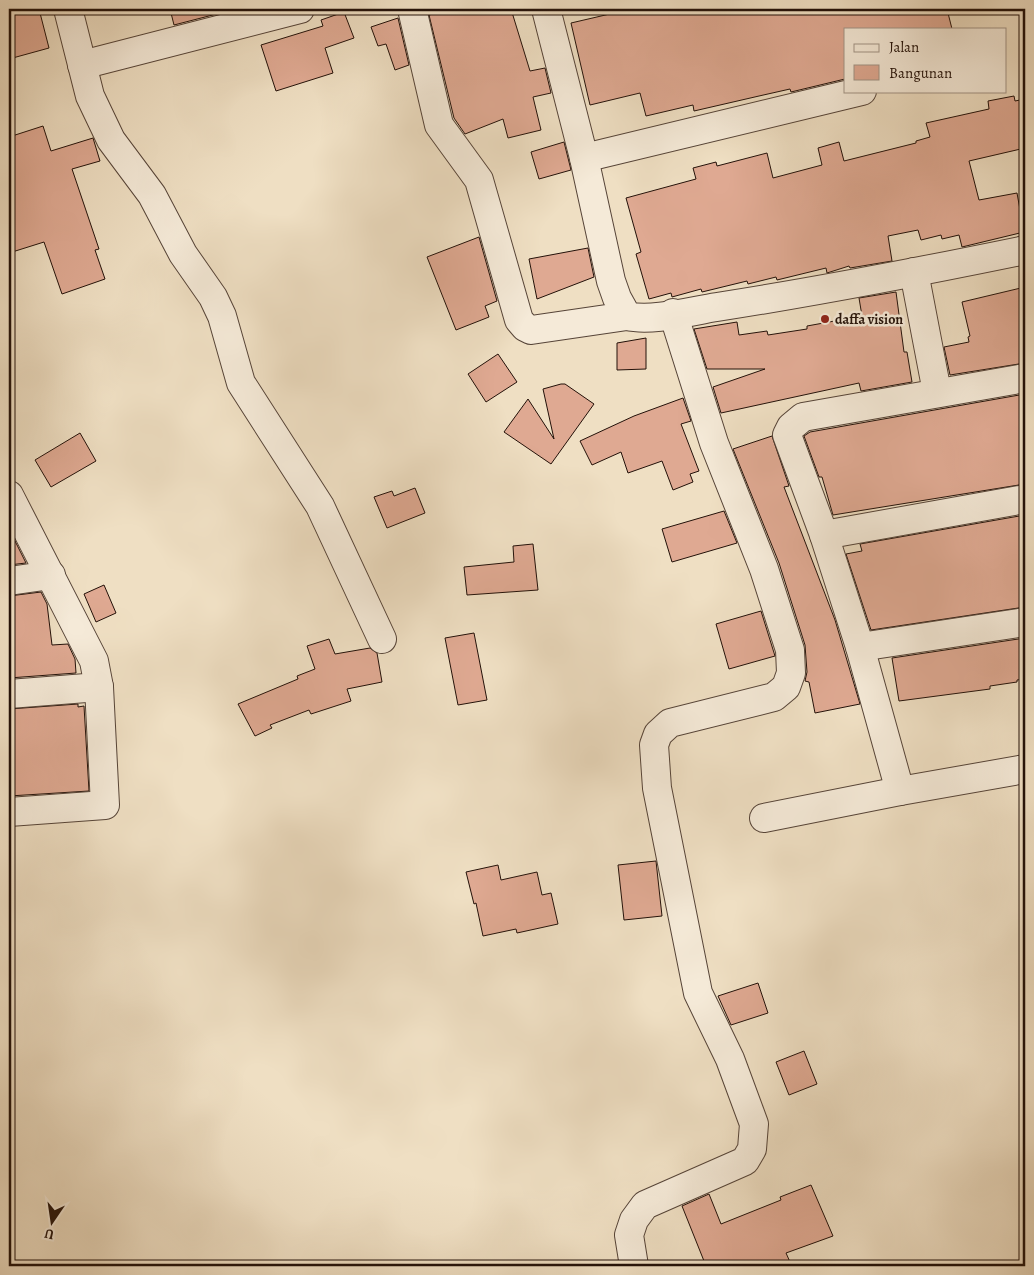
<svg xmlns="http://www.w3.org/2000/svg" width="1034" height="1275" font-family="Alegreya,serif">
<rect width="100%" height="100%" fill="#efdfc3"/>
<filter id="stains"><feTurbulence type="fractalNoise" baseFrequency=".004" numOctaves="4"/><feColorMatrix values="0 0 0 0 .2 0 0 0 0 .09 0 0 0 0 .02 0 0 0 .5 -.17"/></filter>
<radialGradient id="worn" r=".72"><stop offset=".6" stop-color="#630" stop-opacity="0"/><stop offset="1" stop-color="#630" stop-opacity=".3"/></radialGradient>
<g fill="#dfa992" stroke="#231109">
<polygon points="34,9 39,9 49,48 9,59 9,15"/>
<polygon points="170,9 232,9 232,10 174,25"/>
<polygon points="454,9 511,9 530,71 545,68 551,93 533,97 541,130 508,138 503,119 465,134 454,118 429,15"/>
<polygon points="613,9 947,9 952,29 845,29 845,79 791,92 790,89 759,96 694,111 693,105 646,116 640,93 590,105 571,23 614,13"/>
<polygon points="344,12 354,38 325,48 333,73 276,91 261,45 323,26 321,20"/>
<polygon points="398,18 409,65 395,70 386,44 378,46 371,27"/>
<polygon points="1014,96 1015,101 1025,99 1025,148 969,161 979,200 1017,193 1024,232 962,247 959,235 942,239 941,235 921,240 918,230 888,236 892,261 850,268 849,266 827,273 826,268 777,280 776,277 748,284 747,281 702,292 701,289 672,297 671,293 649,299 636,254 641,252 626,198 696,179 693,168 716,162 717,166 767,153 773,178 822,165 818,148 839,142 844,161 916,143 916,141 930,137 926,123 989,109 988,101"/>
<polygon points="43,126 51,151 93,138 100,161 72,169 99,249 95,250 105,279 62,294 44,242 9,253 9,137"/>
<polygon points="564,142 571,170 539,179 531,152"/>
<polygon points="479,237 497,301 485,306 489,317 456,330 427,257"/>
<polygon points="588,248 594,277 537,299 529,259"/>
<polygon points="1025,287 1025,363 950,375 944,347 969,342 968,337 970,336 962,302"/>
<polygon points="896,292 904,352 907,352 912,382 861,391 859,383 721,413 713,387 765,369 707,369 694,329 737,322 739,335 767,331 768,335 807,329 807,326 862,316 859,298"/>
<polygon points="646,338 646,369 617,370 617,343"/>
<polygon points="498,354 517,382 486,402 468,374"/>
<polygon points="561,384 565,384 594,404 551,464 504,432 528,399 554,439 543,389"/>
<polygon points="1025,394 1025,484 833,515 822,477 819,477 804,436 810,432"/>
<polygon points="683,398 691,421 681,424 699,471 690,474 693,482 673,490 662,461 628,473 621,452 592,465 580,441 634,416"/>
<polygon points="80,433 96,461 51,487 35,460"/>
<polygon points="772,436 789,486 784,487 835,620 860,704 815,713 809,682 805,681 807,672 805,645 779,563 733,449"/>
<polygon points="415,488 425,513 387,528 374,497 392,491 394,496"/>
<polygon points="724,511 737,543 672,562 662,529"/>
<polygon points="1025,515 1025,607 871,630 846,554 862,551 860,544"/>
<polygon points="9,529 26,563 9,565"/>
<polygon points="533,544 538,590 467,595 464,567 514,562 513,546"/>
<polygon points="104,585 116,613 96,622 84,594"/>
<polygon points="41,592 47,604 52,645 68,644 75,659 76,673 9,678 9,596"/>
<polygon points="761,611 775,656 729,669 716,624"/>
<polygon points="474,633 487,700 458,705 445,638"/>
<polygon points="1025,638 1025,679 1017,680 1017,682 990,686 990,689 899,701 892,658"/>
<polygon points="329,639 335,654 370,648 377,653 382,682 347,689 351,701 311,714 309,710 270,725 272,728 255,736 238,704 298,679 297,676 315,669 307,646"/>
<polygon points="78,704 78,707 84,706 89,791 9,796 9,709"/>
<polygon points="656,861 662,916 624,920 618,865"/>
<polygon points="498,865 501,880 537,872 542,895 551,893 558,924 517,933 516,929 483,936 476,903 474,904 466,872"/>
<polygon points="758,983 768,1013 731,1025 718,996"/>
<polygon points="804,1051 817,1084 789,1095 776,1062"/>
<polygon points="811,1185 833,1236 786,1253 790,1262 780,1266 706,1266 682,1206 709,1194 721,1224 781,1200 780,1197"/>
</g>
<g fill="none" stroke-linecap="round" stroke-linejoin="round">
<g stroke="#564438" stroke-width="30">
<g id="minor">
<polyline points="68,9 90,96 111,140 152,195 183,254 213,297 222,316 241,383 320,506 382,639"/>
<polyline points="412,9 439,125 479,180 519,320 525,327 531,330 627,316"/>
<path d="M 546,9 L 584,158 L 611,281 L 617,298 L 627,316 C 652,322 691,311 717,307 C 820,291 923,271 1025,250"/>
<polyline points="82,65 300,9"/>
<polyline points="584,158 862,91"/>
<polyline points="914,272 937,392"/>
<polyline points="9,495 94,661 99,687 105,805 9,812"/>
<polyline points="824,535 1025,499"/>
<polyline points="9,581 51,575"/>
<polyline points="860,647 1025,622"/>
<polyline points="9,694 99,687"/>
<polyline points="900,791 860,647 824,535 787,435 791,427 803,417 1025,378"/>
<polyline points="764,818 900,791 1025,769"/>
<polyline points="634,1266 629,1235 634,1220 645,1205 745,1161 752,1149 754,1124 730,1059 698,993 657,788 654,745 658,734 670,723 774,697 786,687 791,673 790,650 764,569 714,443 673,313"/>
</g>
</g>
<use href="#minor" stroke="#f5ead8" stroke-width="28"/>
</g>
<circle fill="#8f2418" stroke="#f5ead8" stroke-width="2" cx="825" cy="319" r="5"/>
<g text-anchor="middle" stroke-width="5" stroke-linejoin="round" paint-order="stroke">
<g font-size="14" font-weight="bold" fill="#231109" stroke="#f5ead8" text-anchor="start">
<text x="835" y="324">daffa vision</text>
</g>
</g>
<rect width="1034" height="1275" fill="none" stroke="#efdfc3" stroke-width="30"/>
<rect x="10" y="10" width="1014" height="1255" fill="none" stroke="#231109" stroke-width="2.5"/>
<rect x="15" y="15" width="1004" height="1245" fill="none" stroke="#231109"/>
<rect x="844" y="28" width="162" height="65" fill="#f5ead8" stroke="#a19385"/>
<rect x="854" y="44" width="25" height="8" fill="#f5ead8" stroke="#a19385"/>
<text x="889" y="52" font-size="15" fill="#231109">Jalan</text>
<rect x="854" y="65" width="25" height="15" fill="#dfa992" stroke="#a19385"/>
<text x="889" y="78" font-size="15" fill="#231109">Bangunan</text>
<g transform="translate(52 1222) rotate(193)" stroke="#f5ead8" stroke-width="4" paint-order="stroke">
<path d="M0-4L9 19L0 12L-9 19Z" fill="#231109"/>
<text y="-8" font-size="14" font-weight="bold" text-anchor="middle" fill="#231109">U</text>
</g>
<rect width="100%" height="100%" filter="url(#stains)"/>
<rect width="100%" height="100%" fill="url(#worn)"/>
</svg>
